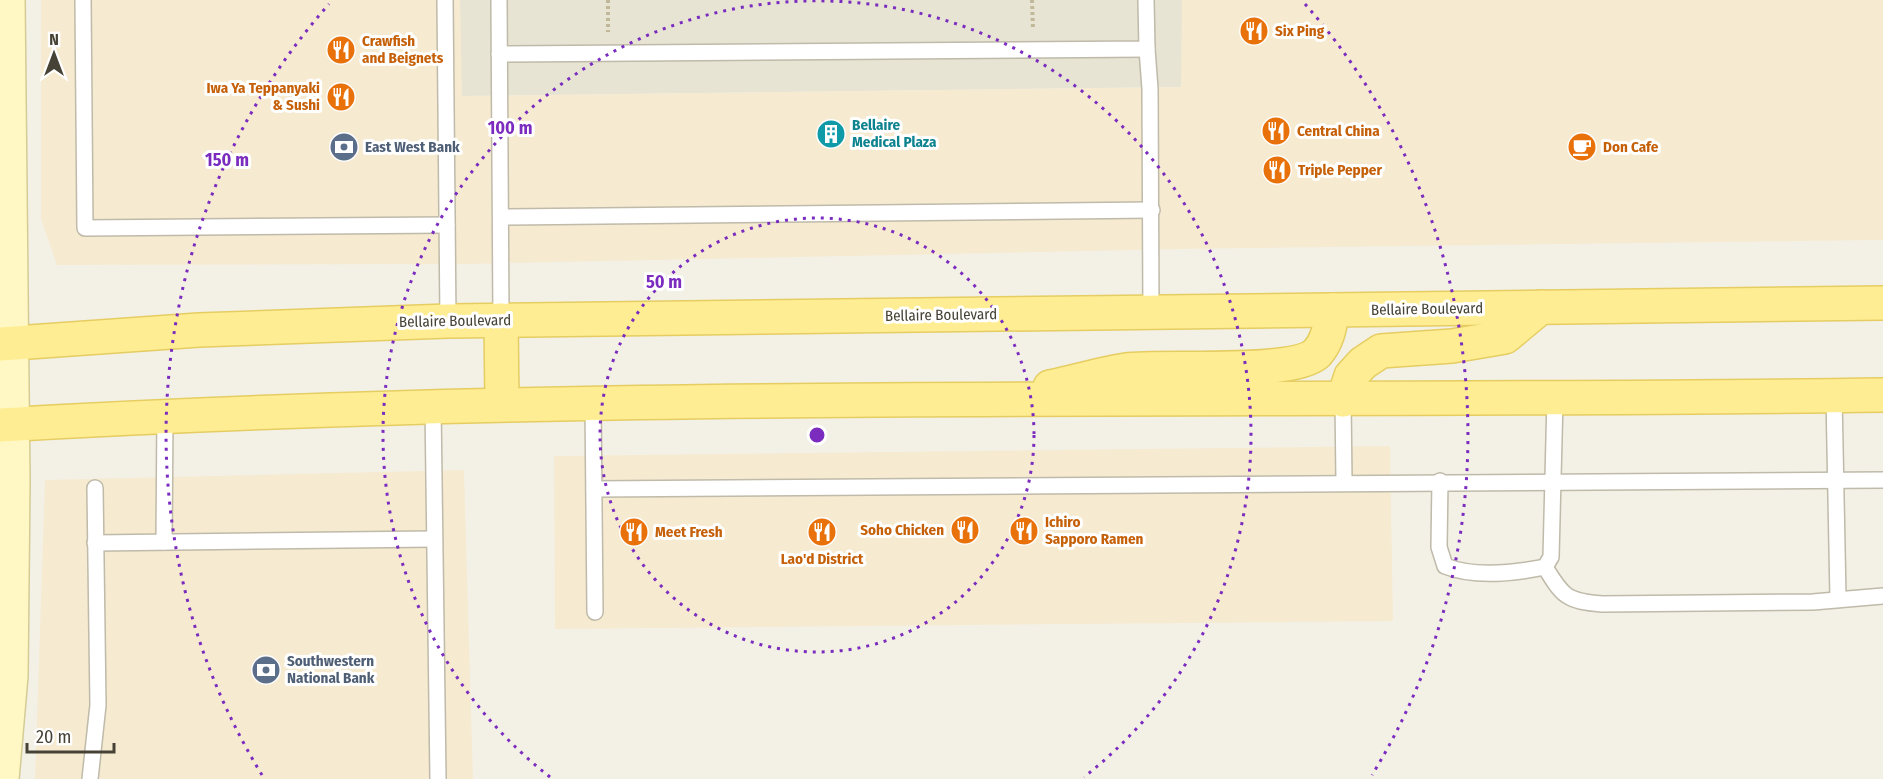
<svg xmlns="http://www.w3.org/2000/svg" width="1883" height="779" font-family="'Fira Sans Condensed',sans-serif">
<rect width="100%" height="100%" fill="#f3f1e6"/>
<polygon fill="#e7e4d4" points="460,0 1183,0 1184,87 461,96"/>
<g fill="#f6ead1">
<polygon points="41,0 460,0 462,96 1181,87 1182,0 1883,0 1883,240 1181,249 466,264 57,265 41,219"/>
<polygon points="1390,446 1393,621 555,629 554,456"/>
<polygon points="464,470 473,779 35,779 45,480"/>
</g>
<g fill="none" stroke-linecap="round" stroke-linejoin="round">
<g stroke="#bfbaa9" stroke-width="18">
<g id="lane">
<polyline points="83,0 85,228 447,225"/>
<polyline points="445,0 448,321"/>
<polyline points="499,0 501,320"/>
<polyline points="1147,49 1150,89 1151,312"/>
<polyline points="499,54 1147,49 1146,0"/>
<polyline points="501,217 1152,210"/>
<polyline points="1834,396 1838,598"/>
<polyline points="1343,400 1344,482"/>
<polyline points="593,403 595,612"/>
<polyline points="433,406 438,779"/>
<path d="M 1440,481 L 1439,547 L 1445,566 C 1475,578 1515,573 1545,567 L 1551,557 L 1555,399"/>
<polyline points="594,489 1883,480"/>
<polyline points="164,542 165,415"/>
<polyline points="95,543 434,539"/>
<path d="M 1545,567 C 1563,597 1567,601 1602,604 L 1813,602 L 1883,596"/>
<polyline points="90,779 98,705 95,488"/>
</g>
</g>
<g stroke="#d4cb95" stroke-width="36">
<polyline id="secondary" points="2,779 11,676 13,481 8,0"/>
</g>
<g stroke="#e5cd62" stroke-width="36">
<g id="primary">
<polyline points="501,320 502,403"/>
<polyline points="0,344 199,330 448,321 1883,303"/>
<path d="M 1050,387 C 1075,382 1100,374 1126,370 C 1163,365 1294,376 1317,353 C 1328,341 1330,325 1333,310"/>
<polyline points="1343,400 1351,376 1363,363 1381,351 1452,346 1505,337 1541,307"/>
<path d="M 0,425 C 627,388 1255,404 1883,395"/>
</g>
</g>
<g stroke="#c1b89a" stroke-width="4" stroke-dasharray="3 3" stroke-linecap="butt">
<polyline points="608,0 608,32"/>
<polyline points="1032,0 1033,29"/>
</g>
<use href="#lane" stroke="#fff" stroke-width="15"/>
<use href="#secondary" stroke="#fff8c4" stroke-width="33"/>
<use href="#primary" stroke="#ffed93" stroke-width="33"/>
</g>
<g fill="none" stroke="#7b2cbf" stroke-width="3" stroke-dasharray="3 6">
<circle cx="817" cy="435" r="217"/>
<path d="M550 777A434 434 0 1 1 1084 777"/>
<path d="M262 775A651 651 0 0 1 329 4M1305 4A651 651 0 0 1 1372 775"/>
</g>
<defs>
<g id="restaurant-disc" transform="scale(1.5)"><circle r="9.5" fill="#e8710a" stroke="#fff"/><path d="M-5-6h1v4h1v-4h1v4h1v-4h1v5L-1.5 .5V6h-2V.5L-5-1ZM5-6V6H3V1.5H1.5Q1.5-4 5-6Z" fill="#fff"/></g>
<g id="building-disc" transform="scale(1.5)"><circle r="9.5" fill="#0f9aa8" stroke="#fff"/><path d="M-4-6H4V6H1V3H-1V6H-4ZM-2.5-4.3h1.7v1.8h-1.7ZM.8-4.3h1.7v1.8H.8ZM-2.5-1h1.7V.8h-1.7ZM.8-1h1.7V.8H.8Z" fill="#fff"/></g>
<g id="bank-disc" transform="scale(1.5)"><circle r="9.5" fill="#5c6f8a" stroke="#fff"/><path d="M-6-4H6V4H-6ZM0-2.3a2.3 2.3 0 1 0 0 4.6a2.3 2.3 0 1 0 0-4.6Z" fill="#fff"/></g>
<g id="cafe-disc" transform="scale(1.5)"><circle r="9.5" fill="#e8710a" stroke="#fff"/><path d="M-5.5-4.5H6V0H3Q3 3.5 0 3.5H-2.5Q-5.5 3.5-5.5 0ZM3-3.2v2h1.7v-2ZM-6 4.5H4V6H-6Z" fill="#fff"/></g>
</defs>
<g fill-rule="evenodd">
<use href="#restaurant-disc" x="1254" y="31"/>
<use href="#restaurant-disc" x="341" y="50"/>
<use href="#restaurant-disc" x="341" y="97"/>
<use href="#restaurant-disc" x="1276" y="131"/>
<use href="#building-disc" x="831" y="134"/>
<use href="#bank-disc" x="344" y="147"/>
<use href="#cafe-disc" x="1582" y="147"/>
<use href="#restaurant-disc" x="1277" y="170"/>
<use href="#restaurant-disc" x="965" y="530"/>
<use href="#restaurant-disc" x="1024" y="531"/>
<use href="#restaurant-disc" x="634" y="532"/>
<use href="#restaurant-disc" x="822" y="532"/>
<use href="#bank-disc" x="266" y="670"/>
</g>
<g text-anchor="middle" stroke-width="6" stroke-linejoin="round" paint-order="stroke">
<g font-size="15" font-weight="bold" fill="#c56008" stroke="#fff" text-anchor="start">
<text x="1275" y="36">Six Ping</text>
<text x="362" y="46">Crawfish<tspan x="362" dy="17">and Beignets</tspan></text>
<text x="320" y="93" text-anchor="end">Iwa Ya Teppanyaki<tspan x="320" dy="17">&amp; Sushi</tspan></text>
<text x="1297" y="136">Central China</text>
<text x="1603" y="152">Don Cafe</text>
<text x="1298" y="175">Triple Pepper</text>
<text x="1045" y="527">Ichiro<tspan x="1045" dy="17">Sapporo Ramen</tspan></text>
<text x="944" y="535" text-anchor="end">Soho Chicken</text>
<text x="655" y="537">Meet Fresh</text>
<text x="822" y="564" text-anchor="middle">Lao'd District</text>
</g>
<g font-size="15" font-weight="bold" fill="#0d838f" stroke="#fff" text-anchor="start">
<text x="852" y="130">Bellaire<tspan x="852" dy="17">Medical Plaza</tspan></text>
</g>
<g font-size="15" font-weight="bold" fill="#4e5e75" stroke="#fff" text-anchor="start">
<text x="365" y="152">East West Bank</text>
<text x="287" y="666">Southwestern<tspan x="287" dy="17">National Bank</tspan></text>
</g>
<g font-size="15" fill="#464235" stroke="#fff">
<text transform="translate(1427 309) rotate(-1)" y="5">Bellaire Boulevard</text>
<text transform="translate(941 315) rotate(-1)" y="5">Bellaire Boulevard</text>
<text transform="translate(455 321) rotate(-1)" y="5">Bellaire Boulevard</text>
</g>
</g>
<circle cx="817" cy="435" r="9" fill="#7b2cbf" stroke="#fff" stroke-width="3"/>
<g font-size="18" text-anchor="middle" font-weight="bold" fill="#7b2cbf" stroke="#fff" stroke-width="6" stroke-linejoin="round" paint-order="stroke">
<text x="510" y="134">100 m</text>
<text x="227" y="166">150 m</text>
<text x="664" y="288">50 m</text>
</g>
<g transform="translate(54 54)" stroke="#ffffff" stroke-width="4.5" paint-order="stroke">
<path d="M0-4.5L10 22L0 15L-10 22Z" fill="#464235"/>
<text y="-9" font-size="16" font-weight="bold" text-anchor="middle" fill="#464235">N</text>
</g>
<path d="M27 743v9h87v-9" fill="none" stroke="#464235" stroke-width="3"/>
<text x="36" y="743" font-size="18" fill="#464235" stroke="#ffffff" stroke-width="4.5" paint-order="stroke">20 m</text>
</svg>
